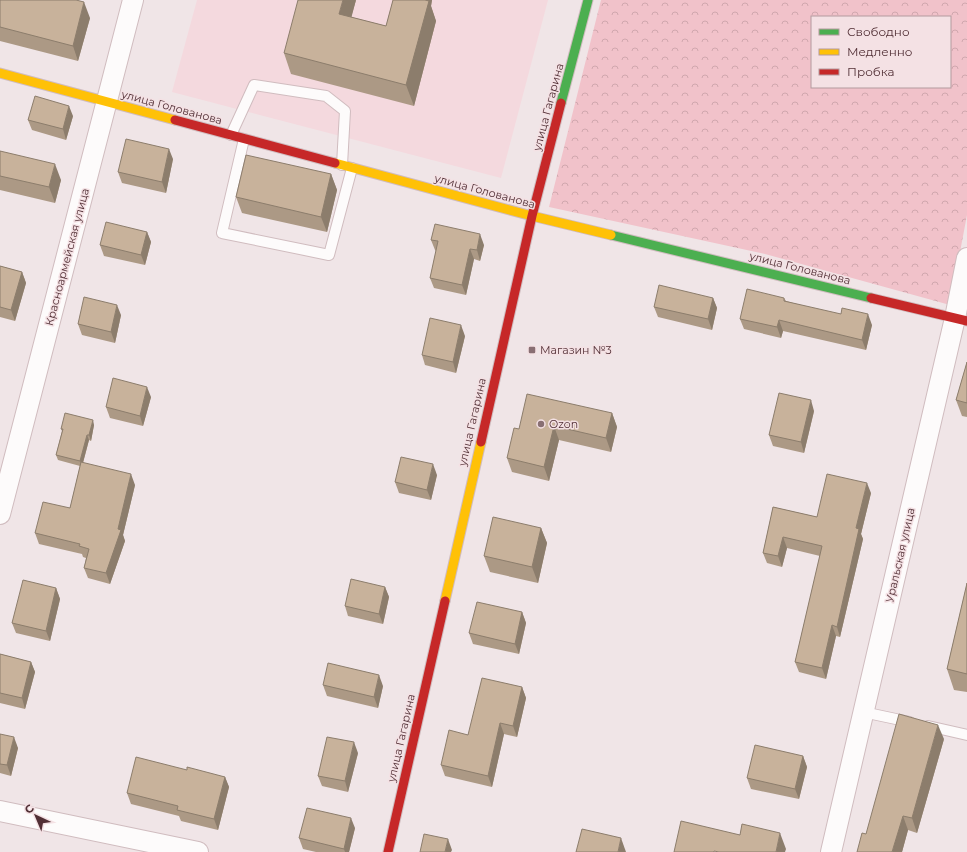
<svg xmlns="http://www.w3.org/2000/svg" width="967" height="852" font-family="Montserrat,sans-serif">
<defs>
<pattern id="forest-crowns" width="20" height="18" patternUnits="userSpaceOnUse"><rect width="20" height="18" fill="#f1c2ca"/><path d="M2 6a3 3 0 1 1 6 0M12 15a3 3 0 1 1 6 0" fill="none" stroke="#d0a7ae"/></pattern>
</defs>
<rect width="100%" height="100%" fill="#f0e5e7"/>
<polygon fill="#f4d9de" points="197,0 548,0 501,178 172,92"/>
<path fill="url(#forest-crowns)" fill-rule="evenodd" d="M 601,0 L 967,0 L 967,215 L 950,305 L 765,254 L 549,207 ZM 812,17 L 950,17 L 950,87 L 812,87 Z"/>
<g fill="none" stroke-linecap="round" stroke-linejoin="round">
<g stroke="#d0bcbf" stroke-width="12">
<g id="lane">
<polyline points="231,135 254,85 326,96 345,111 342,165"/>
<polyline points="244,139 222,233 329,255 352,168"/>
<polyline points="863,712 910,722"/>
<polyline points="928,726 967,735"/>
</g>
</g>
<g stroke="#d0bcbf" stroke-width="22">
<g id="street">
<polyline points="0,514 133,0"/>
<polyline points="0,811 198,852"/>
<polyline points="831,852 955,318 967,258"/>
</g>
</g>
<g stroke="#d0bcbf" stroke-width="11">
<g id="fast">
<polyline points="561,103 588,0"/>
<polyline points="611,235 871,298"/>
</g>
</g>
<g stroke="#d0bcbf" stroke-width="11">
<g id="slow">
<polyline points="0,73 175,120"/>
<polyline points="335,163 532,216 611,235"/>
<polyline points="445,601 481,442"/>
</g>
</g>
<g stroke="#d0bcbf" stroke-width="11">
<g id="jam">
<polyline points="175,120 335,163"/>
<polyline points="871,298 967,321"/>
<polyline points="481,442 532,216 561,103"/>
<polyline points="388,852 445,601"/>
</g>
</g>
<use href="#lane" stroke="#fdfbfb" stroke-width="10"/>
<use href="#street" stroke="#fdfbfb" stroke-width="20"/>
<use href="#fast" stroke="#4caf50" stroke-width="9"/>
<use href="#slow" stroke="#ffc107" stroke-width="9"/>
<use href="#jam" stroke="#c62828" stroke-width="9"/>
</g>
<g fill="#ac9985">
<polygon points="0,0 90,18 78,61 0,41"/>
<polygon points="356,0 351,17 386,26 393,0 432,0 431,6 436,21 414,106 291,74 284,53"/>
<polygon points="73,116 66,140 32,130 28,120"/>
<polygon points="0,151 61,180 55,203 0,190"/>
<polygon points="173,159 166,193 122,183 118,172"/>
<polygon points="331,174 337,190 327,232 242,213 236,197"/>
<polygon points="147,232 151,242 145,265 104,256 100,245"/>
<polygon points="431,240 484,245 480,261 474,259 466,295 434,288 430,278 436,251 435,250"/>
<polygon points="0,266 22,272 26,283 15,321 0,317"/>
<polygon points="713,298 717,308 712,330 658,317 654,307"/>
<polygon points="784,298 786,301 872,325 866,350 783,331 781,338 744,329 740,319"/>
<polygon points="121,315 115,343 82,335 78,324"/>
<polygon points="465,336 456,373 425,365 422,355"/>
<polygon points="967,362 967,417 962,416 956,400"/>
<polygon points="151,397 143,426 110,418 106,407"/>
<polygon points="814,411 804,453 773,446 769,435"/>
<polygon points="612,413 617,427 611,452 559,440 549,481 512,472 507,458 519,429"/>
<polygon points="94,425 91,441 89,440 83,463 135,485 123,535 125,541 110,584 88,578 84,568 86,558 83,557 82,554 39,544 35,533 70,508 80,466 58,460 56,455 62,431 61,429"/>
<polygon points="437,475 431,500 399,493 395,482"/>
<polygon points="871,493 861,534 863,539 840,637 836,636 826,679 799,672 795,662 820,556 787,548 782,567 767,563 763,553 773,507 817,517"/>
<polygon points="541,528 547,543 538,583 490,572 484,556"/>
<polygon points="967,583 967,692 954,690 947,669"/>
<polygon points="385,587 389,597 383,624 348,616 345,606"/>
<polygon points="56,588 60,599 50,641 16,633 12,623"/>
<polygon points="522,612 526,623 519,654 473,644 469,633"/>
<polygon points="0,654 31,662 35,672 25,709 0,703"/>
<polygon points="323,685 383,686 378,708 327,696"/>
<polygon points="522,687 526,698 517,737 504,734 492,787 445,776 441,765 468,735"/>
<polygon points="0,734 18,748 11,776 0,773"/>
<polygon points="944,739 917,833 908,830 902,852 866,834"/>
<polygon points="358,753 348,792 322,786 318,776"/>
<polygon points="803,756 807,767 799,799 751,789 747,778"/>
<polygon points="187,770 225,777 229,787 218,830 181,821 179,816 131,804 127,793"/>
<polygon points="355,828 349,852 316,852 303,849 299,838"/>
</g>
<g fill="#8c7d6c">
<polygon points="343,0 356,0 347,34 339,14"/>
<polygon points="420,0 432,0 431,6 436,21 414,106 406,85"/>
<polygon points="84,2 90,18 78,61 73,46"/>
<polygon points="69,106 73,116 66,140 63,129"/>
<polygon points="169,149 173,159 166,193 162,182"/>
<polygon points="55,164 61,180 55,203 49,187"/>
<polygon points="331,174 337,190 327,232 321,217"/>
<polygon points="147,232 151,242 145,265 141,255"/>
<polygon points="480,234 484,245 480,261 477,250"/>
<polygon points="470,249 474,259 466,295 462,285"/>
<polygon points="22,272 26,283 15,321 11,310"/>
<polygon points="713,298 717,308 712,330 708,319"/>
<polygon points="117,305 121,315 115,343 111,332"/>
<polygon points="868,314 872,325 866,350 862,340"/>
<polygon points="779,320 783,331 781,338 777,327"/>
<polygon points="461,325 465,336 456,373 453,362"/>
<polygon points="147,387 151,397 143,426 140,416"/>
<polygon points="811,400 814,411 804,453 801,442"/>
<polygon points="612,413 617,427 611,452 606,438"/>
<polygon points="93,420 94,425 91,441 89,435"/>
<polygon points="554,426 559,440 549,481 544,467"/>
<polygon points="87,435 89,440 82,466 80,461"/>
<polygon points="433,464 437,475 431,500 427,490"/>
<polygon points="131,474 135,485 123,535 125,541 110,584 106,573"/>
<polygon points="867,483 871,493 861,534 863,539 840,637 837,627 856,528"/>
<polygon points="541,528 547,543 538,583 532,567"/>
<polygon points="783,537 787,548 782,567 778,556"/>
<polygon points="385,587 389,597 383,624 379,614"/>
<polygon points="56,588 60,599 50,641 46,631"/>
<polygon points="522,612 526,623 519,654 515,644"/>
<polygon points="832,625 836,636 826,679 822,668"/>
<polygon points="31,662 35,672 25,709 22,698"/>
<polygon points="379,675 383,686 378,708 374,697"/>
<polygon points="522,687 526,698 517,737 513,726"/>
<polygon points="500,723 504,734 492,787 488,776"/>
<polygon points="938,725 944,739 917,833 912,818"/>
<polygon points="14,737 18,748 11,776 7,765"/>
<polygon points="354,742 358,753 348,792 345,781"/>
<polygon points="803,756 807,767 799,799 795,789"/>
<polygon points="225,777 229,787 218,830 214,819"/>
<polygon points="903,816 908,830 902,852 892,852"/>
<polygon points="351,818 355,828 349,852 345,852 344,849"/>
<polygon points="780,833 786,849 785,852 776,852"/>
<polygon points="621,838 626,852 618,852"/>
<polygon points="448,839 452,850 451,852 445,852"/>
</g>
<g fill="#c8b29b" stroke="#8c7d6c">
<polygon points="0,0 76,0 84,2 73,46 0,27"/>
<polygon points="298,0 343,0 339,14 386,26 393,0 425,0 429,1 406,85 284,53"/>
<polygon points="35,96 69,106 63,129 28,120"/>
<polygon points="126,139 169,149 162,182 118,172"/>
<polygon points="0,151 55,164 49,187 0,176"/>
<polygon points="246,155 331,174 321,217 236,197"/>
<polygon points="106,222 147,232 141,255 100,245"/>
<polygon points="435,224 480,234 477,250 470,249 462,285 430,278 438,241 431,240"/>
<polygon points="0,266 22,272 11,310 0,307"/>
<polygon points="659,285 713,298 708,319 654,307"/>
<polygon points="747,289 784,298 784,301 841,314 842,308 868,314 862,340 779,320 777,327 740,319"/>
<polygon points="84,297 117,305 111,332 78,324"/>
<polygon points="430,318 461,325 453,362 422,355"/>
<polygon points="967,362 967,403 956,400"/>
<polygon points="113,378 147,387 140,416 106,407"/>
<polygon points="779,393 811,400 801,442 769,435"/>
<polygon points="527,394 612,413 606,438 554,426 544,467 507,458 514,428 519,429"/>
<polygon points="65,413 93,420 89,435 87,435 80,461 56,455 63,429 61,429"/>
<polygon points="401,457 433,464 427,490 395,482"/>
<polygon points="81,462 131,474 118,529 121,530 106,573 84,568 89,549 79,546 80,544 35,533 43,502 70,508"/>
<polygon points="827,474 867,483 856,528 859,529 837,627 832,625 822,668 795,662 822,546 783,537 778,556 763,553 773,507 817,517"/>
<polygon points="493,517 541,528 532,567 484,556"/>
<polygon points="351,579 385,587 379,614 345,606"/>
<polygon points="23,580 56,588 46,631 12,623"/>
<polygon points="967,583 967,674 947,669"/>
<polygon points="477,602 522,612 515,644 469,633"/>
<polygon points="0,654 31,662 22,698 0,693"/>
<polygon points="328,663 379,675 374,697 323,685"/>
<polygon points="482,678 522,687 513,726 500,723 488,776 441,765 449,730 468,735"/>
<polygon points="899,714 938,725 912,818 903,816 892,852 857,852 862,833 866,834"/>
<polygon points="0,734 14,737 7,765 0,764"/>
<polygon points="327,737 354,742 345,781 318,776"/>
<polygon points="755,745 803,756 795,789 747,778"/>
<polygon points="136,757 187,770 187,767 225,777 214,819 177,810 178,806 127,793"/>
<polygon points="307,808 351,818 344,849 299,838"/>
<polygon points="681,821 740,835 742,824 780,833 776,852 719,852 714,851 714,852 674,852"/>
<polygon points="582,829 621,838 618,852 576,852"/>
<polygon points="424,834 448,839 445,852 420,852"/>
</g>
<g fill="#896f73" stroke="#f4e1e4" stroke-width="1.5">
<rect x="528" y="346" width="8" height="8" rx="2"/>
<circle cx="541" cy="424" r="4"/>
</g>
<g text-anchor="middle" stroke-width="3" stroke-linejoin="round" paint-order="stroke">
<g font-size="11" fill="#512f35" stroke="#f4e1e4">
<text transform="translate(172 107) rotate(15)" y="4">улица Голованова</text>
<text transform="translate(548 107) rotate(-75)" y="4">улица Гагарина</text>
<text transform="translate(485 191) rotate(15)" y="4">улица Голованова</text>
<text transform="translate(67 257) rotate(-75)" y="4">Красноармейская улица</text>
<text transform="translate(800 268) rotate(14)" y="4">улица Голованова</text>
<text transform="translate(472 422) rotate(-77)" y="4">улица Гагарина</text>
<text transform="translate(900 555) rotate(-77)" y="4">Уральская улица</text>
<text transform="translate(401 738) rotate(-77)" y="4">улица Гагарина</text>
</g>
<g font-size="11" fill="#512f35" stroke="#f4e1e4" text-anchor="start">
<text x="540" y="354">Магазин №3</text>
<text x="549" y="428">Ozon</text>
</g>
</g>
<rect x="811" y="16" width="140" height="72" fill="#f4e1e4" stroke="#b39a9e"/>
<rect x="819" y="29" width="20" height="6" fill="#4caf50" stroke="#b39a9e"/>
<text x="847" y="36" font-size="12" fill="#512f35">Свободно</text>
<rect x="819" y="49" width="20" height="6" fill="#ffc107" stroke="#b39a9e"/>
<text x="847" y="56" font-size="12" fill="#512f35">Медленно</text>
<rect x="819" y="69" width="20" height="6" fill="#c62828" stroke="#b39a9e"/>
<text x="847" y="76" font-size="12" fill="#512f35">Пробка</text>
<g transform="translate(36 816) rotate(316)" stroke="#f4e1e4" stroke-width="3" paint-order="stroke">
<path d="M0-3L7 15L0 10L-7 15Z" fill="#512f35"/>
<text y="-6" font-size="11" font-weight="bold" text-anchor="middle" fill="#512f35">С</text>
</g>
</svg>
